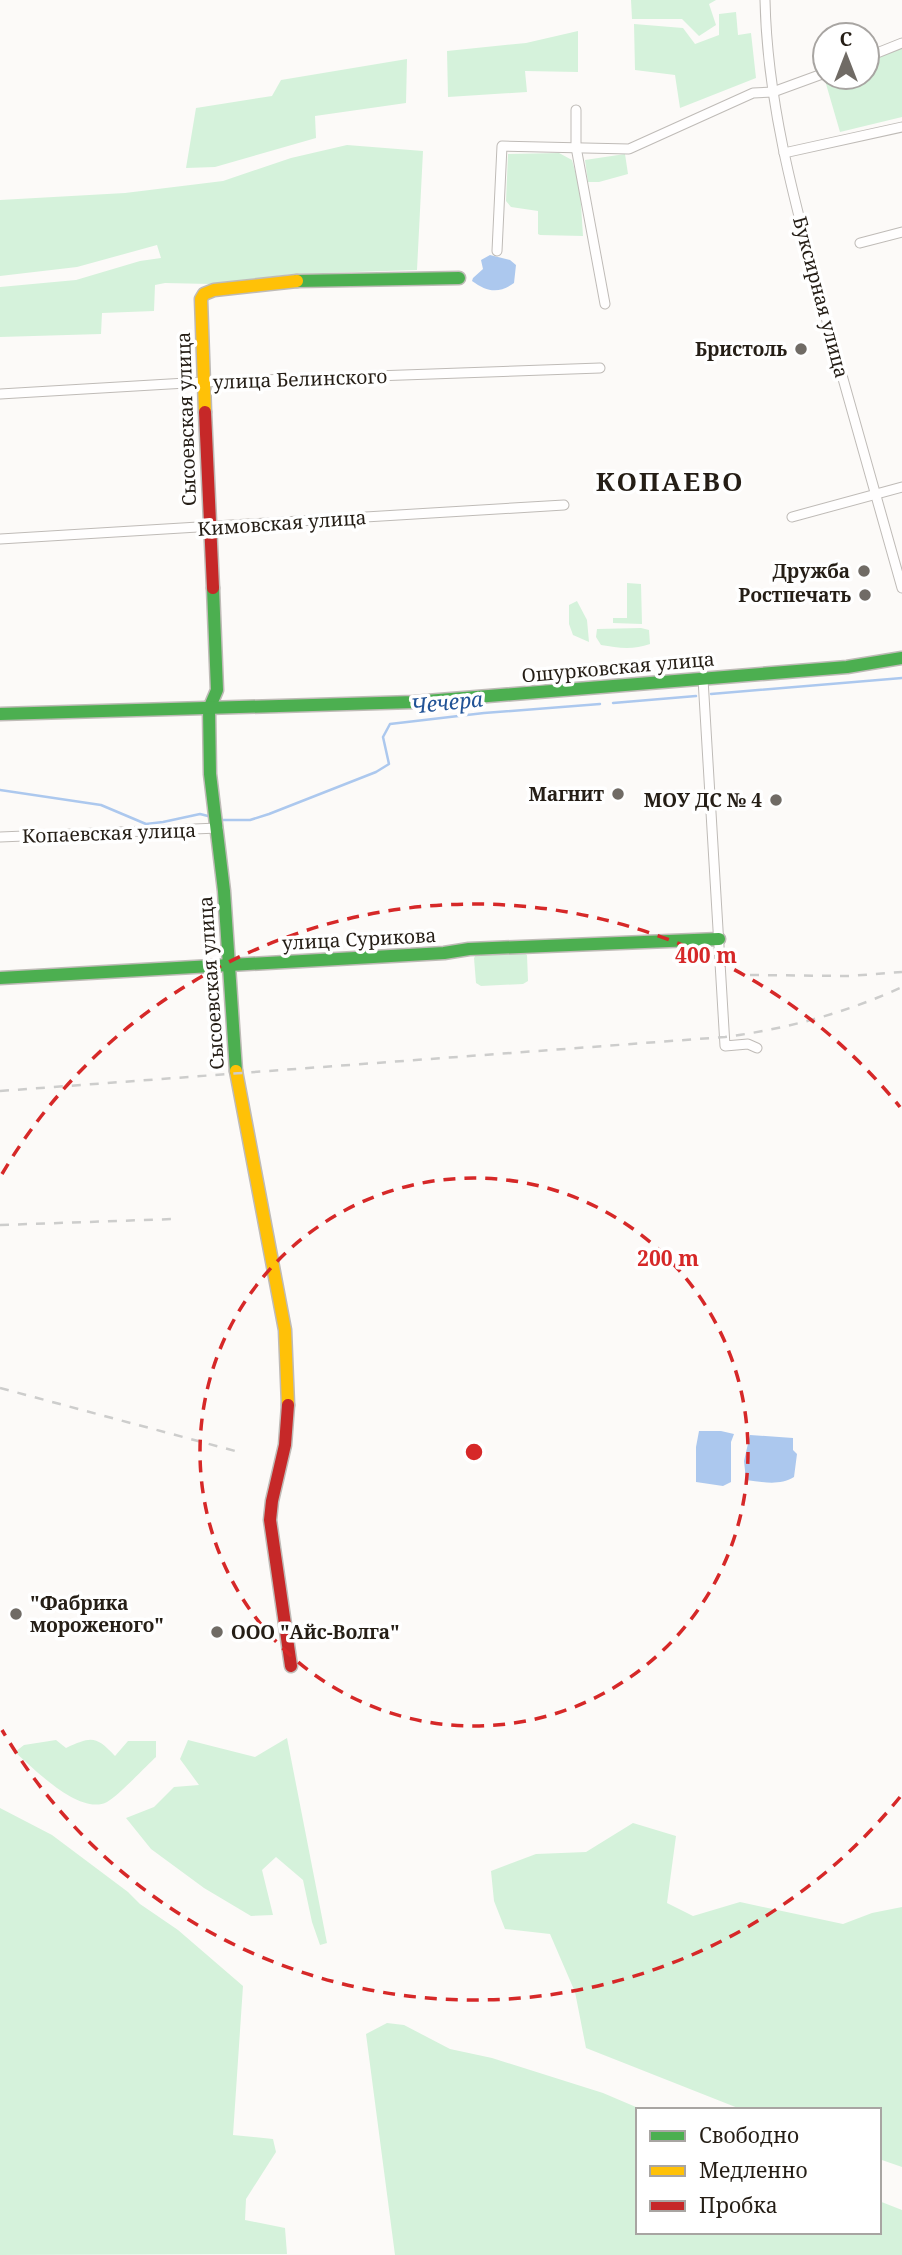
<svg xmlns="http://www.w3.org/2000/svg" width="902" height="2255" font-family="'Noto Serif',serif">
<rect width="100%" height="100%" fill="#fcfaf8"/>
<g fill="#d5f2db">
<polygon points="631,0 716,0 709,4 716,25 699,36 682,19 632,19"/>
<polygon points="736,12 738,35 751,33 756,78 680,108 675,75 635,70 634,24 683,28 695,44 719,35 719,14"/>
<polygon points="578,31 578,72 525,71 527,92 448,97 447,51 526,43"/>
<polygon points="902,46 902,117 840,132 824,77 867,77 867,60"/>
<polygon points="407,59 406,103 315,116 316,138 215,167 186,168 196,108 272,96 281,80"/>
<polygon points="347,145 423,151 417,270 293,274 210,284 165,283 155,285 154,311 102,313 101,334 0,337 0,287 76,280 140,261 161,258 157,245 77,267 0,276 0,200 125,193 223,181 291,158"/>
<polygon points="559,153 572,160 580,189 583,236 540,235 538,234 538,211 511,207 506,201 508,154"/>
<polygon points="625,154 628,174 599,182 588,182 585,160"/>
<polygon points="627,583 641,584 642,624 613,623 613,618 627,618"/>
<polygon points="577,601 587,620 589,642 573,635 569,624 569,605"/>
<path d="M 641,628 L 649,630 L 650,644 C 633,650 618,648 601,645 L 596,637 L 597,629 Z"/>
<polygon points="521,951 527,955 528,981 523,984 481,986 476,983 474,958 477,953"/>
<polygon points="287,1738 327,1943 320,1945 312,1922 303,1880 276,1857 262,1870 273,1915 251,1916 204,1888 151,1849 126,1818 154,1807 174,1787 199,1785 180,1759 188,1740 255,1757"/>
<path d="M 56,1740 L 66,1748 C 92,1736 96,1736 115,1756 L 128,1741 L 156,1741 L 156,1757 C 146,1766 117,1797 107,1802 C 80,1816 34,1769 15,1752 L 24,1745 Z"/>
<polygon points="0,1808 52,1835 128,1892 140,1904 178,1930 243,1986 233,2135 273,2139 276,2152 246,2199 245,2220 285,2228 287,2254 0,2255"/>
<polygon points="633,1823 676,1836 667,1903 693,1916 740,1902 843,1924 872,1913 902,1907 902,2167 879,2159 879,2110 743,2110 586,2048 575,1992 550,1934 505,1929 494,1901 491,1871 536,1854 586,1852"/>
<polygon points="387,2023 404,2025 450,2049 492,2058 603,2093 643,2110 638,2110 638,2232 879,2232 879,2201 902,2210 902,2255 395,2255 366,2034"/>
</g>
<g fill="#acc8ee">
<path d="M 490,255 L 510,260 L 516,265 L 514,283 C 499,294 487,292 472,281 L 473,278 L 483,269 L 481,260 Z"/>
<polygon points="699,1431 721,1431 734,1434 731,1442 731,1482 723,1486 696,1482 696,1447"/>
<path d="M 750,1435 L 793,1438 L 793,1450 L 797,1454 L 794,1477 C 779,1486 763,1482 746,1480 L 744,1461 Z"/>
</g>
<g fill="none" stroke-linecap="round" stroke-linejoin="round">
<g stroke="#acc8ee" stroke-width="2.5">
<polyline points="711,694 902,678"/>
<polyline points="613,703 696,696"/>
<polyline points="0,790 101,805 146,824 163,822 200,814 208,816"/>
<polyline points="222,820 250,820 269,814 376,772 389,764 383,737 390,724 484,713 600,704"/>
</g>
<g stroke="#bfbbb7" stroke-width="11">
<g id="street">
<path d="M 765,0 C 767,99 793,197 819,292 C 846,391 874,490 902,588"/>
<polyline points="867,57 902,43"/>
<polyline points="576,110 576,147 605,304"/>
<polyline points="784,153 902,127"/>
<polyline points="860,243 902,232"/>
<polyline points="497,251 502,146 629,149 753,93 773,92 825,73"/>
<polyline points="0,394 203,382 600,368"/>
<polyline points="792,517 902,487"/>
<polyline points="0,539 564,505"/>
<polyline points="703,679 725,1046 748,1044 757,1048"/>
<polyline points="0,837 218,828"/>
</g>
</g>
<g stroke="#bfbbb7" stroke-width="15">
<g id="fast">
<polyline points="297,281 459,278"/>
<polyline points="213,588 217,690 209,709 210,774 224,891 236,1071"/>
<polyline points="0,714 414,702 847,667 902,658"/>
<polyline points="0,978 444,953 469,949 719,939"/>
</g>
</g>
<g stroke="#bfbbb7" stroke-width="15">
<g id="slow">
<polyline points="205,412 201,299 204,294 214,290 297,281"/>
<polyline points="236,1071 285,1330 288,1405"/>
</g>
</g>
<g stroke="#bfbbb7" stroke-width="15">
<g id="jam">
<polyline points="205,412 213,588"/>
<polyline points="288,1405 285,1445 272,1501 270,1520 291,1666"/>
</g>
</g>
<use href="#street" stroke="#fffefe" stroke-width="9"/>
<use href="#fast" stroke="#4caf50" stroke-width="12"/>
<use href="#slow" stroke="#ffc107" stroke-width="12"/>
<use href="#jam" stroke="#c62828" stroke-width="12"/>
<g stroke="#cdcdcc" stroke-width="2.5" stroke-dasharray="9 9" stroke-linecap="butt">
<polyline points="750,975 849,976 902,972"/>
<path d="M 0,1091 L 725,1037 C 786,1029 846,1013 902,987"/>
<polyline points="0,1225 174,1219"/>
<polyline points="0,1388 239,1452"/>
</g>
</g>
<g fill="none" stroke="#d62828" stroke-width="3.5" stroke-dasharray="12 9">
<circle cx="474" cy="1452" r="274"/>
<path d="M900 1797A548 548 0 0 1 2 1730M2 1174A548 548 0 0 1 900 1107"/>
</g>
<g fill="#706b65" stroke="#fff" stroke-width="2.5">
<circle cx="801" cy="349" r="7"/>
<circle cx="864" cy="571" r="7"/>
<circle cx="865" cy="595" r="7"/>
<circle cx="618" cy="794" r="7"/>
<circle cx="776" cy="800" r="7"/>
<circle cx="16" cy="1614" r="7"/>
<circle cx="217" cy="1632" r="7"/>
</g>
<g text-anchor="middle" stroke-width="7" stroke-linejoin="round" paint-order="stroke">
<g font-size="19" fill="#251e16" stroke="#fff">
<text transform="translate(821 297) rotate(75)" y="7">Буксирная улица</text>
<text transform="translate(300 379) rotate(-2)" y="7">улица Белинского</text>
<text transform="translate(186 419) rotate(-92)" y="7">Сысоевская улица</text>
<text transform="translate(282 523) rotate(-4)" y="7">Кимовская улица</text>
<text transform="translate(618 667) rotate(-5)" y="7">Ошурковская улица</text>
<text transform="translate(109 833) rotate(-2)" y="7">Копаевская улица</text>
<text transform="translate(359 939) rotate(-3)" y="7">улица Сурикова</text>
<text transform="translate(211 983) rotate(-94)" y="7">Сысоевская улица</text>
</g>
<g font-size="19" font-weight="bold" fill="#251e16" stroke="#fff" text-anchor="end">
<text x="787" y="356">Бристоль</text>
<text x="850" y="578">Дружба</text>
<text x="851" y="602">Ростпечать</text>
<text x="604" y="801">Магнит</text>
<text x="762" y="807">МОУ ДС № 4</text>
<text x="30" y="1610" text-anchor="start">"Фабрика<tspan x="30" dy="22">мороженого"</tspan></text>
<text x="231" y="1639" text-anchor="start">ООО "Айс-Волга"</text>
</g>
<g font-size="21" font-style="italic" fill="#215396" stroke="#fff">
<text transform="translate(447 703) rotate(-6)" y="7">Чечера</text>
</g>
<g font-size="26" font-weight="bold" letter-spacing="2" fill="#251e16" stroke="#fff">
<text x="670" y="491">КОПАЕВО</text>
</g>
</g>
<circle cx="474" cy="1452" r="10" fill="#d62828" stroke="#fff" stroke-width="3.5"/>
<g font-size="21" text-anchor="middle" font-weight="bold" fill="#d62828" stroke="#fff" stroke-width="7" stroke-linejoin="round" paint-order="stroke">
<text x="706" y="963">400 m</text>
<text x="668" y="1266">200 m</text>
</g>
<rect x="636" y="2108" width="245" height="126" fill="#ffffff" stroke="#a8a5a2" stroke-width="2"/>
<rect x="650" y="2131" width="35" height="10" fill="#4caf50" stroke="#a8a5a2" stroke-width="2"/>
<text x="699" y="2143" font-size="21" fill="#251e16">Свободно</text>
<rect x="650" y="2166" width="35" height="10" fill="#ffc107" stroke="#a8a5a2" stroke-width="2"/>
<text x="699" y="2178" font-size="21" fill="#251e16">Медленно</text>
<rect x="650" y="2201" width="35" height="10" fill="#c62828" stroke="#a8a5a2" stroke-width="2"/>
<text x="699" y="2213" font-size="21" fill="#251e16">Пробка</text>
<g transform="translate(846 56)"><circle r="33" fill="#ffffff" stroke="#a8a5a2" stroke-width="2"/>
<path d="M0-5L12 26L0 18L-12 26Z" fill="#706b65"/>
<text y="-10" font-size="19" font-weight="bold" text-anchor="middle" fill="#251e16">С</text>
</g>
</svg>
